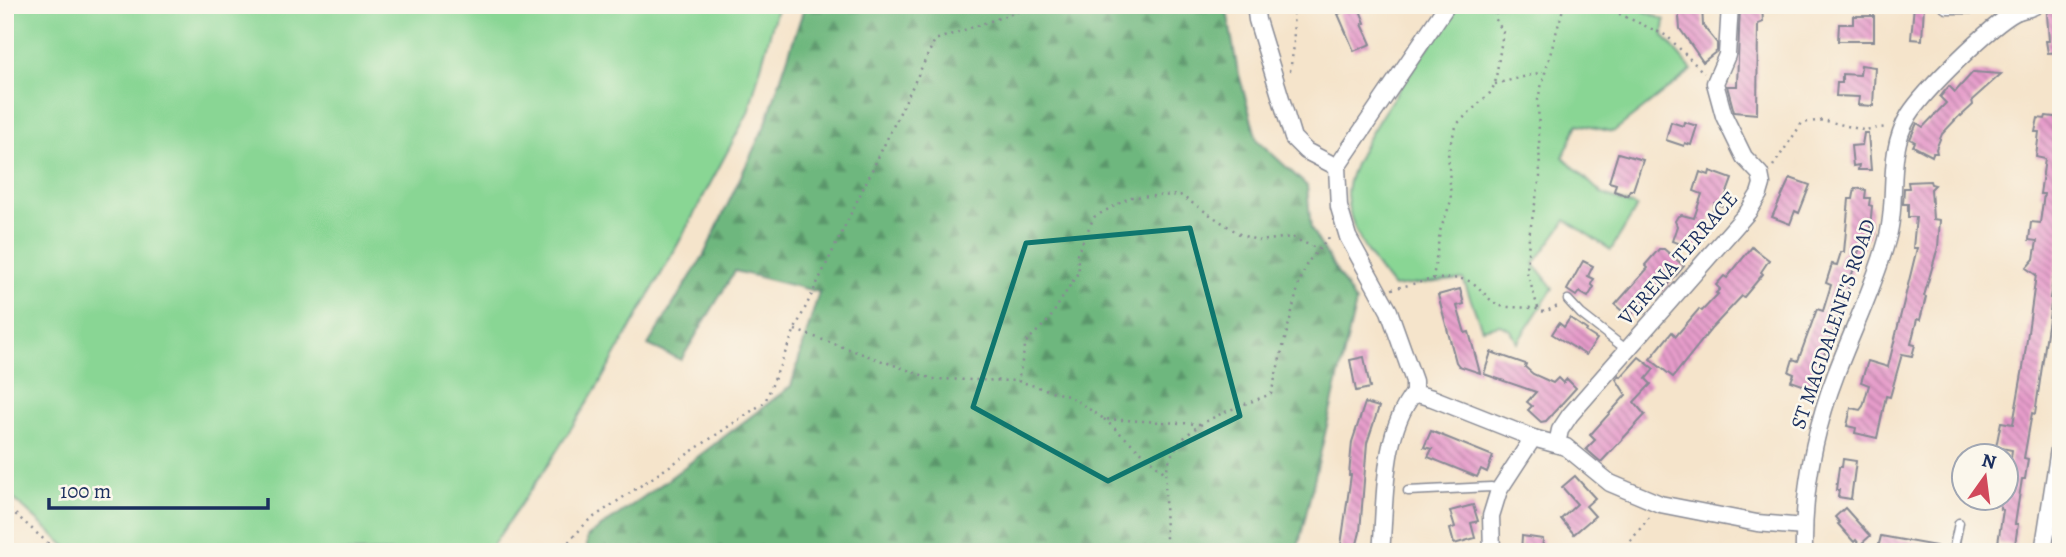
<svg xmlns="http://www.w3.org/2000/svg" width="2066" height="557" font-family="Alegreya,serif">
<defs>
<pattern id="forest-firs" width="22" height="20" patternUnits="userSpaceOnUse" patternTransform="scale(1.75)"><rect width="22" height="20" fill="#6eb77e"/><path d="M5 1l3.5 6h-7zM16 11l3.5 6h-7z" fill="#5a956a"/></pattern>
<pattern id="building-back-hatch" width="6" height="6" patternUnits="userSpaceOnUse" patternTransform="scale(1.75)"><rect width="6" height="6" fill="#e69cca"/><path d="M-1 5l2 2M0 0l6 6M5-1l2 2" fill="none" stroke="#ba80a7"/></pattern>
</defs>
<rect width="100%" height="100%" fill="#fbf7ec"/>
<filter id="ink" filterUnits="userSpaceOnUse"><feTurbulence type="fractalNoise" baseFrequency=".0143" numOctaves="2"/><feDisplacementMap in="SourceGraphic" scale="14" xChannelSelector="R" yChannelSelector="G"/><feConvolveMatrix kernelMatrix="1 2 1 2 8 2 1 2 1" color-interpolation-filters="sRGB"/></filter>
<filter id="wash" filterUnits="userSpaceOnUse"><feTurbulence type="fractalNoise" baseFrequency=".00686" numOctaves="4" result="noise"/><feDisplacementMap in="SourceGraphic" scale="28" xChannelSelector="R" yChannelSelector="G"/><feGaussianBlur stdDeviation="1.57" result="paint"/><feColorMatrix in="noise" values="0 0 0 0 0 0 0 0 0 0 0 0 0 0 0 0 0 1.4 0 .05"/><feComposite in="paint" operator="in"/></filter>
<g filter="url(#wash)">
<rect width="100%" height="100%" fill="#f5e4cb"/>
<g fill="#89d694" stroke="#528279" stroke-width="2">
<polygon points="5,5 778,5 748,113 678,244 598,386 549,463 488,552 72,552 5,491"/>
<path d="M 1458,5 L 1631,5 L 1665,20 L 1663,36 L 1692,70 L 1613,132 L 1578,124 L 1563,157 L 1602,194 L 1637,207 L 1611,250 L 1566,220 L 1534,264 L 1553,288 L 1517,343 L 1511,330 L 1500,325 L 1482,329 L 1463,279 L 1393,287 C 1371,260 1348,229 1347,194 C 1347,152 1432,44 1458,5 Z"/>
</g>
<polygon fill="url(#forest-firs)" stroke="#44736e" stroke-width="2" points="805,5 1226,5 1237,67 1257,140 1307,186 1311,229 1356,303 1297,552 587,552 587,537 666,481 791,386 819,292 735,271 681,360 648,345 704,255 766,123"/>
<g id="blocks">
<g fill="url(#building-back-hatch)">
<polygon points="1358,5 1365,23 1362,24 1371,44 1354,51 1338,14"/>
<polygon points="1678,5 1702,5 1703,26 1717,43 1717,51 1703,62 1680,29"/>
<polygon points="1740,5 1762,5 1763,22 1758,24 1757,114 1734,112 1727,86 1737,86"/>
<polygon points="1914,5 1924,5 1922,40 1911,39"/>
<polygon points="2061,7 2061,52 2048,53 2046,41 2049,41 2047,14 2051,8"/>
<polygon points="1853,16 1874,16 1874,41 1838,41 1839,24 1853,24"/>
<polygon points="1861,65 1875,67 1873,106 1858,105 1859,97 1836,96 1837,83 1842,83 1842,74 1860,75"/>
<polygon points="1973,72 2001,74 1972,100 1973,105 1961,116 1960,115 1942,134 1936,149 1937,153 1933,153 1932,156 1913,146 1915,142 1910,139 1917,123 1923,127 1946,103 1940,97 1949,86 1955,92"/>
<polygon points="2046,116 2061,118 2061,237 2050,298 2052,298 2038,394 2035,414 2032,413 2024,458 2028,459 2025,479 2022,479 2015,524 2018,524 2015,545 1998,543 2003,510 2000,509 2001,498 2006,498 2012,450 1996,447 2001,422 2013,424 2023,368 2036,275 2026,268 2034,259 2037,241 2029,240 2031,222 2040,223 2044,194 2040,194 2045,159 2036,157 2039,132 2035,132 2038,118 2045,119"/>
<polygon points="1671,122 1683,126 1684,122 1697,126 1691,145 1685,143 1684,146 1666,140"/>
<polygon points="1864,133 1868,133 1871,170 1858,170 1859,165 1853,166 1851,146 1862,145"/>
<polygon points="1618,153 1643,160 1633,190 1630,190 1628,196 1614,191 1616,184 1609,182"/>
<polygon points="1710,171 1732,179 1722,206 1715,203 1704,239 1701,238 1697,249 1672,241 1677,226 1675,221 1678,216 1682,215 1694,218 1702,194 1694,191 1700,172 1709,175"/>
<polygon points="1790,178 1810,185 1799,213 1795,211 1790,224 1772,217"/>
<polygon points="1930,181 1931,184 1935,185 1931,189 1933,219 1940,220 1938,247 1924,296 1926,297 1920,320 1917,319 1911,344 1915,345 1912,356 1902,354 1890,397 1886,396 1877,438 1855,433 1856,428 1847,426 1851,408 1860,410 1863,406 1869,385 1861,382 1868,361 1888,367 1917,248 1913,248 1916,217 1908,217 1908,204 1903,204 1904,188 1909,188 1908,182"/>
<polygon points="1855,188 1866,190 1865,198 1870,198 1869,205 1872,206 1869,238 1865,237 1864,248 1860,247 1842,309 1811,388 1791,381 1794,374 1789,372 1793,359 1798,361 1817,309 1823,311 1831,285 1826,283 1832,264 1837,265 1841,252 1844,252 1849,199 1853,199"/>
<polygon points="1752,247 1769,260 1761,272 1763,274 1744,297 1742,296 1712,328 1673,377 1650,359 1672,332 1676,336 1699,309 1702,311 1718,294 1716,293 1720,289 1716,285 1724,276 1727,278"/>
<polygon points="1659,249 1664,249 1684,266 1663,291 1661,290 1657,294 1653,291 1629,317 1615,305 1648,268 1645,265"/>
<polygon points="1583,261 1593,266 1588,276 1594,279 1591,284 1594,287 1588,297 1579,292 1576,296 1567,290"/>
<polygon points="1460,289 1464,304 1457,306 1465,333 1469,332 1480,373 1459,366 1456,362 1438,295"/>
<polygon points="1570,318 1587,330 1586,332 1597,339 1586,355 1552,334 1559,323 1564,327"/>
<polygon points="1491,352 1526,364 1525,367 1533,374 1553,383 1558,378 1563,383 1567,379 1576,388 1546,421 1541,422 1528,410 1532,406 1527,402 1536,392 1484,374"/>
<polygon points="1364,357 1370,388 1356,391 1350,360"/>
<polygon points="1639,357 1654,369 1646,379 1651,384 1634,402 1645,415 1601,462 1586,449 1595,440 1590,435 1626,395 1616,379 1619,375 1621,377"/>
<polygon points="1365,403 1379,407 1367,443 1360,532 1355,552 1340,552 1351,475 1349,475 1352,442"/>
<polygon points="1431,431 1493,456 1487,472 1481,469 1477,477 1428,457 1432,449 1424,447"/>
<polygon points="1843,459 1856,461 1851,499 1838,497 1839,490 1836,490 1839,467 1842,467"/>
<polygon points="1575,476 1595,498 1586,506 1595,516 1574,534 1561,519 1577,504 1562,487"/>
<polygon points="1473,505 1478,521 1471,523 1475,538 1454,544 1450,529 1455,527 1450,511"/>
<polygon points="1845,508 1870,536 1860,545 1856,540 1854,542 1838,524 1840,523 1835,517"/>
<polygon points="1522,536 1543,539 1542,552 1521,552"/>
<polygon points="1881,536 1936,546 1935,552 1885,552 1885,550 1878,548"/>
</g>
</g>
</g>
<g filter="url(#ink)">
<use href="#blocks" fill-opacity="0" stroke="#888a94" stroke-width="2"/>
<g fill="none" stroke-linecap="round" stroke-linejoin="round">
<g stroke="#888a94" stroke-width="11">
<g id="service">
<polyline points="1568,300 1581,314 1627,350"/>
<polyline points="1408,491 1491,487 1499,490"/>
<polyline points="1953,552 1959,523"/>
</g>
</g>
<g stroke="#888a94" stroke-width="19">
<g id="minor">
<polyline points="1255,5 1257,20 1293,138 1306,151 1337,167"/>
<polyline points="1947,5 1991,5 2018,11"/>
<polyline points="1414,393 1414,381 1389,311 1348,237 1339,207 1337,167 1447,5"/>
<polyline points="1414,393 1432,398 1533,438 1566,447 1610,483 1660,504 1757,523 1804,527"/>
<polyline points="1557,444 1560,430 1570,415 1748,212 1759,194 1762,184 1760,174 1744,157 1724,116 1715,83 1727,55 1730,5"/>
<path d="M 1381,552 C 1386,501 1381,435 1414,393"/>
<polyline points="1492,552 1491,516 1499,490 1533,438"/>
<path d="M 1804,552 C 1803,491 1814,431 1836,374 C 1853,329 1874,287 1887,240 C 1899,198 1885,155 1909,115 C 1924,91 1991,25 2016,12 C 2023,9 2030,9 2036,5"/>
<polyline points="2043,552 2061,436"/>
</g>
</g>
<g stroke="#888a94" stroke-width="2.5" stroke-dasharray="2 5" stroke-linecap="butt">
<polyline points="1600,5 1667,36 1704,73"/>
<polyline points="1290,71 1294,46 1293,5"/>
<polyline points="1495,84 1543,72"/>
<polyline points="1773,166 1802,123 1823,120 1863,130 1888,127"/>
<path d="M 1433,279 C 1443,279 1457,277 1466,280 C 1481,284 1487,302 1501,306 C 1515,309 1532,305 1544,312 L 1558,306"/>
<polyline points="1392,289 1433,279 1440,231 1451,201 1448,150 1457,124 1490,93 1495,84 1503,32 1495,18 1498,5"/>
<polyline points="1538,308 1527,272 1529,236 1540,177 1538,98 1564,5"/>
<polyline points="795,330 933,379 1018,381"/>
<polyline points="1104,419 1165,473"/>
<polyline points="1200,424 1104,419 1071,397 1018,381 1026,342 1049,320 1079,271 1077,254 1094,217 1131,197 1180,195 1241,235 1260,241 1291,237 1318,249"/>
<polyline points="5,505 58,552"/>
<polyline points="559,552 588,521 765,402 795,329 935,40 1037,5"/>
<path d="M 1164,552 L 1166,542 C 1166,520 1164,498 1166,476 C 1170,425 1232,410 1271,394 L 1299,284 L 1307,263 L 1332,234"/>
<polyline points="1622,552 1650,516"/>
</g>
<use href="#service" stroke="#fff" stroke-width="8"/>
<use href="#minor" stroke="#fff" stroke-width="16"/>
</g>
</g>
<path fill="none" stroke="#0f766e" stroke-width="5" stroke-linejoin="round" d="M 1190,228 L 1240,416 L 1108,481 L 973,407 L 1026,243 Z"/>
<g text-anchor="middle" stroke-width="5" stroke-linejoin="round" paint-order="stroke">
<g font-size="21" fill="#1b2f5e" stroke="#fbf7ec">
<text transform="translate(1678 258) rotate(-49)" y="7">VERENA TERRACE</text>
<text transform="translate(1833 324) rotate(-71)" y="7">ST MAGDALENE'S ROAD</text>
</g>
</g>
<rect width="2066" height="557" fill="none" stroke="#fbf7ec" stroke-width="28"/>
<g transform="translate(1985 477) rotate(14)"><circle r="33" fill="#fbf7ec" stroke="#a1a7b3" stroke-width="2"/>
<path d="M0-5L12 26L0 18L-12 26Z" fill="#d1495b"/>
<text y="-10" font-size="19" font-weight="bold" text-anchor="middle" fill="#1b2f5e">N</text>
</g>
<path d="M49 498v10h219v-10" fill="none" stroke="#1b2f5e" stroke-width="3.5"/>
<text x="60" y="498" font-size="21" fill="#1b2f5e" stroke="#fbf7ec" stroke-width="5" paint-order="stroke">100 m</text>
</svg>
